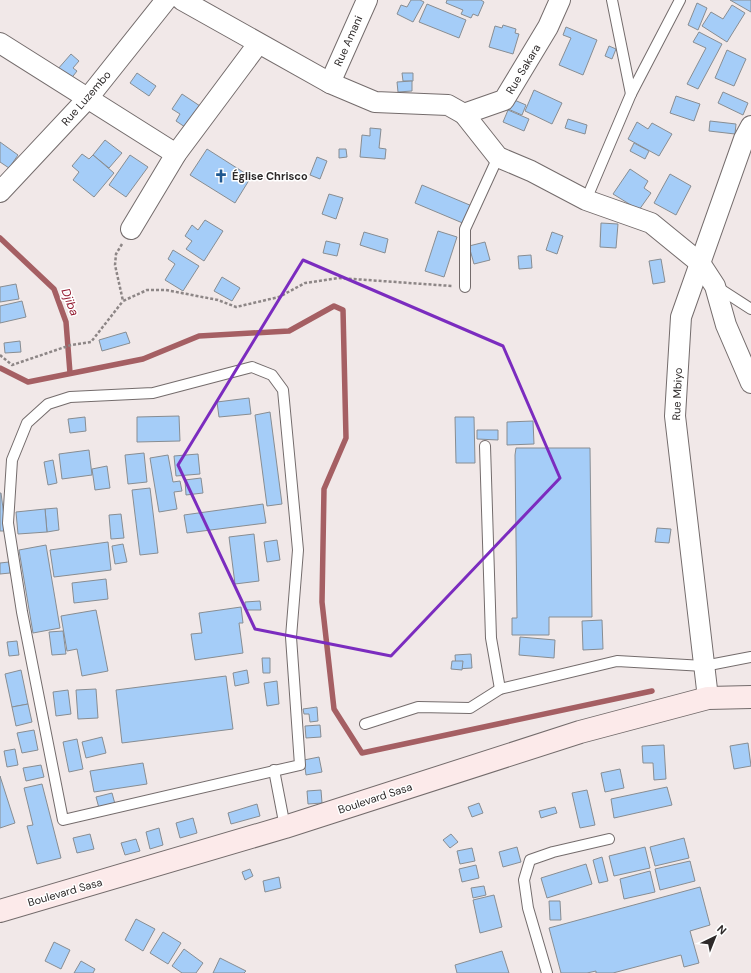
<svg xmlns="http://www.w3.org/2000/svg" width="751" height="973" font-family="'DM Sans',sans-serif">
<rect width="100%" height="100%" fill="#f1e8e8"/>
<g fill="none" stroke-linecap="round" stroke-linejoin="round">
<g stroke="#a55f63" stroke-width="5.5">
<polyline points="0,238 54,289 66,322 70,373"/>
<polyline points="0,368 28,382 143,359 199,336 289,331 334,306 343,310 346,438 324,489 322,602 334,709 362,753 652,691"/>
</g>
</g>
<g fill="#a5cdf8" stroke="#888d92">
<polygon points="411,0 420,0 424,2 413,22 397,14 401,5 407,7"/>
<polygon points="447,0 481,0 484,2 478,16 473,14 471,18 461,14 463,10 446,3"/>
<polygon points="730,0 751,0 751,12"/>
<polygon points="697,3 707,8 698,30 688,25"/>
<polygon points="427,4 466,20 459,38 419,22"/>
<polygon points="732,5 745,13 727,42 702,26 711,12 723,19"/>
<polygon points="503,25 516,29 515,33 519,34 513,54 489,47 495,26 502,28"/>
<polygon points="566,27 597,40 583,75 559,65 571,38 563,35"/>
<polygon points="699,32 722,44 698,89 687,84 706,48 693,42"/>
<polygon points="609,46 616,49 612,59 605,56"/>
<polygon points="727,50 746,59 734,86 715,78"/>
<polygon points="71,54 79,61 73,68 77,71 70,80 57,70"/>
<polygon points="137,73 156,86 149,96 130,83"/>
<polygon points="402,73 413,73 413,81 403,81"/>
<polygon points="412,81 412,91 398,92 397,82"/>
<polygon points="534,90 562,103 552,124 525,111"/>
<polygon points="723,92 748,103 743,115 718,103"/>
<polygon points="182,94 206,110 185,127 176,121 180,114 172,109"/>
<polygon points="676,96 700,104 694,121 670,113"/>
<polygon points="512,99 526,105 522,115 508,109"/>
<polygon points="508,110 529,119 524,131 503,122"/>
<polygon points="568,119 587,125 585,134 565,128"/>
<polygon points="710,121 736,124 735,134 709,131"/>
<polygon points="637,122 648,129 652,123 672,134 659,156 628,139"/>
<polygon points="370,128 381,129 379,148 386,149 385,159 360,157 362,135 370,136"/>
<polygon points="105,140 122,153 109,168 93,155"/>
<polygon points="0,142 18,155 9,168 0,162"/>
<polygon points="634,143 649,151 645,159 630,151"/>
<polygon points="207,149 251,177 235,203 190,175"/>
<polygon points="339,149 346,149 347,157 339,158"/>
<polygon points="82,154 89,159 93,155 114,173 94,197 73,180 79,172 72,166"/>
<polygon points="130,155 148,167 126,197 109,185"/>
<polygon points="317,157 327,161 320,179 310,175"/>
<polygon points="630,169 648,181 644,188 651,193 639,210 613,194"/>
<polygon points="670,174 691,186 676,215 654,203"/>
<polygon points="422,185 472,206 465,224 415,203"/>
<polygon points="329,194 343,198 336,219 322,214"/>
<polygon points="205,220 223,231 204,261 186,249 192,241 185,236 192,225 198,230"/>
<polygon points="601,223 618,224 616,248 600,247"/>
<polygon points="438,231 457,237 444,277 425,271"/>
<polygon points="364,232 388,239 385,253 360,245"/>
<polygon points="552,232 563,236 557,254 546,250"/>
<polygon points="326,241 340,244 337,256 323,253"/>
<polygon points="485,242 490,260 474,264 469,246"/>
<polygon points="173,250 199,266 183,291 165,280 175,264 168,259"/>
<polygon points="531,255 532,268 519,269 518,256"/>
<polygon points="661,259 665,282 653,284 649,261"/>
<polygon points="222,277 240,288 232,301 214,291"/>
<polygon points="16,284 19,299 0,302 0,287"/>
<polygon points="22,301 26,317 0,323 0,306"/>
<polygon points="126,332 130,343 102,351 99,340"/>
<polygon points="20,341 21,352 5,353 4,343"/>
<polygon points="249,398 251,414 219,417 217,402"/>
<polygon points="270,412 282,504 267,506 255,415"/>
<polygon points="179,416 180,441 137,442 137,417"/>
<polygon points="85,417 86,431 70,433 68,419"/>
<polygon points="455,417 474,417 475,463 456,463"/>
<polygon points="533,421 534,444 507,445 507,422"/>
<polygon points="477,430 498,430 498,440 477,439"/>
<polygon points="516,448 590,448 592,617 549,617 549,635 512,635 512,618 517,618 515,455"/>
<polygon points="89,450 92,475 62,479 59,454"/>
<polygon points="144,453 147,482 128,484 125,455"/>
<polygon points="198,454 200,474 176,476 174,456"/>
<polygon points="168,455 173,482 180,481 182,491 174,492 177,509 159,512 150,458"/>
<polygon points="53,460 57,483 48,485 44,462"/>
<polygon points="107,466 110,488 95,490 92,469"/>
<polygon points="201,478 203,493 186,495 185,480"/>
<polygon points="150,488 158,553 140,555 132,490"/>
<polygon points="0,493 1,493 6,531 0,531"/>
<polygon points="263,504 266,523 187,533 184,515"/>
<polygon points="57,508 59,530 47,532 45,509"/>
<polygon points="45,509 47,532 18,534 16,512"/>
<polygon points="121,514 124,538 111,539 109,515"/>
<polygon points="657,528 671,529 669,543 655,542"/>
<polygon points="254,534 259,581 235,584 229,537"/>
<polygon points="277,540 280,560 267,562 264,542"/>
<polygon points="108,542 111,570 54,577 50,550"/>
<polygon points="123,544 127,562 115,564 112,546"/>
<polygon points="46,545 60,628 33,633 19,550"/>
<polygon points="9,562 10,573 0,574 0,563"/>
<polygon points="106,579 108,599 74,603 72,583"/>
<polygon points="260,601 261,610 245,610 245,602"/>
<polygon points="241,607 243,623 239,623 243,653 195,660 191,634 202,633 199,613"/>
<polygon points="96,610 108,671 82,676 77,649 67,651 61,616"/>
<polygon points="602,620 603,649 583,650 582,621"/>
<polygon points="63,631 66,654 52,655 49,632"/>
<polygon points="520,637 555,640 554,658 519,655"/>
<polygon points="17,641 19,655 9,656 7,642"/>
<polygon points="471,654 472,668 456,669 455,655"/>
<polygon points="262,658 270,658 270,673 263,673"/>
<polygon points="452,661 463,661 462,670 451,669"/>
<polygon points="21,670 28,704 12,707 5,674"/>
<polygon points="247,670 249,683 235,686 233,673"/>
<polygon points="226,676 233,729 122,743 116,690"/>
<polygon points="277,681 279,704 267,706 264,683"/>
<polygon points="96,689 98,718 78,719 76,690"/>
<polygon points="68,690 71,714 56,716 53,692"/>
<polygon points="28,704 32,722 16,726 12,707"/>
<polygon points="317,707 318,721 310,722 309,714 304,714 303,709"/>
<polygon points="320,725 321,737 306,738 305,726"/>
<polygon points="34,730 38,750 22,753 17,733"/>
<polygon points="102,737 106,753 86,758 82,742"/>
<polygon points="77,739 83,769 69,772 63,742"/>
<polygon points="748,743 751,766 734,769 730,746"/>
<polygon points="664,745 666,779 654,780 653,763 643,763 642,746"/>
<polygon points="15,749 18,765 7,767 4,751"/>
<polygon points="319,757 322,772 306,775 304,760"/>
<polygon points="143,763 147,784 94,792 90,771"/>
<polygon points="41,765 44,777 26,781 23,768"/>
<polygon points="620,769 624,788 605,792 601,773"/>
<polygon points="0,776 15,823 0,828"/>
<polygon points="42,784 61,858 37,864 27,826 33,825 24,788"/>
<polygon points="667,787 672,805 614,818 611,799"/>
<polygon points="321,790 322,803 308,804 307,791"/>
<polygon points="587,790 595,825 580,828 572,793"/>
<polygon points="112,793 115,804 99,808 96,797"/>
<polygon points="479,803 483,813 472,817 468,807"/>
<polygon points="257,804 260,816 231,824 228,813"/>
<polygon points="555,807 557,813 541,818 539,811"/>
<polygon points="193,818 197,833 180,838 176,823"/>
<polygon points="159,828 163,845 150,849 146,832"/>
<polygon points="90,834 94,849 77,853 73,838"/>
<polygon points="451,834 458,842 450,848 443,840"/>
<polygon points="684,838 689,858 655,866 650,847"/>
<polygon points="136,839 140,851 125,855 121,843"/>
<polygon points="517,847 521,862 503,867 499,852"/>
<polygon points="645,847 650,868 614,876 609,856"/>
<polygon points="472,848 475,861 460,864 457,851"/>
<polygon points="602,857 608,881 599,883 593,860"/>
<polygon points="690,861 695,881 660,890 655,869"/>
<polygon points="586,864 592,884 547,898 541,878"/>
<polygon points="476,865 479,878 462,882 459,869"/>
<polygon points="250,869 253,876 245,880 242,872"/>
<polygon points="650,871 655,892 624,899 620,879"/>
<polygon points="279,877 281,888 265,892 263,881"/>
<polygon points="484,886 486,895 473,898 471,888"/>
<polygon points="700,887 710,925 690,931 699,963 684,967 681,955 613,973 596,973 596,971 587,973 561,973 549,928"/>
<polygon points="494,895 502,927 480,933 473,900"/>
<polygon points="549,901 560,901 561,920 550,920"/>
<polygon points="136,919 155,929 143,951 125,940"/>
<polygon points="163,932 181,943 168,964 150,953"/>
<polygon points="54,942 70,950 61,969 45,961"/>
<polygon points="184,949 203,963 196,973 182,973 172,966"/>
<polygon points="502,951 509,973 457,973 455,965"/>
<polygon points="220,958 246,971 244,973 213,973"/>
<polygon points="81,961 95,969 93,973 74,973"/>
</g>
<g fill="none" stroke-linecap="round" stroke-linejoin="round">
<g stroke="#746c6c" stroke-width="12">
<g id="lane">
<polyline points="612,0 631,94"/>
<polyline points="586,200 631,94 680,0"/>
<polyline points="465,287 465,229 498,157"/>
<polyline points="717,287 751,309"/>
<polygon points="252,367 272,375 283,390 298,550 291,637 300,765 63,820 22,612 8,523 12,460 27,423 48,404 70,397 153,393"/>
<polyline points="485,446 491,638 500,689"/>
<polyline points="365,724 418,707 470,708 500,689 617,661 704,666 751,657"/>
<polyline points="274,770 285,827"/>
<polyline points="547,973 528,908 524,880 530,860 553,852 609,839"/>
</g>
</g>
<g stroke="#746c6c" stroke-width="22">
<g id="street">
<polyline points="182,0 330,83 375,102 448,105 464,114 498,157 531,171 586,200 651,223 700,263 715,286 726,325 751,383"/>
<polyline points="0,43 176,154"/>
<polyline points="330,83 367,0"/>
<polyline points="464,114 504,100 548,27 560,0"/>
<polyline points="0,192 88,98 166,0"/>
<polyline points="131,229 176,154 258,44"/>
<polyline points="708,698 675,416 681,317 744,139 751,126"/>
</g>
</g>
<g stroke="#746c6c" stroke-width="24">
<polyline id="secondary" points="0,911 285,827 580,732 708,698 751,697"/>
</g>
<g stroke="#8d8686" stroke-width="2.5" stroke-dasharray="3 2" stroke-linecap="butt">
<polyline points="122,244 116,254 115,265 123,301 147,290 166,290 218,300 236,307 279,297 305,283 339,278 452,286"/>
<polyline points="0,355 12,365 71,345 91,342 123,301"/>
</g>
<use href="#lane" stroke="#fff" stroke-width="10"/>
<use href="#street" stroke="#fff" stroke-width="20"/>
<use href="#secondary" stroke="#fceaea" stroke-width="22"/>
</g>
<path fill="none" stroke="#7b2cbf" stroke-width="3" stroke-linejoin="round" d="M 303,260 L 503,346 L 560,478 L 391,656 L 255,629 L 178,465 Z"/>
<defs>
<g id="church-bare" transform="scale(1.08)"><path d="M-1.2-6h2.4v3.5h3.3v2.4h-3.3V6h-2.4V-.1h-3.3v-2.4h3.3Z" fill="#1f5890" stroke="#fff" stroke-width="2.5" paint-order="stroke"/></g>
</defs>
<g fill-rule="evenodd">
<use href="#church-bare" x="221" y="176"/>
</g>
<g text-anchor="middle" stroke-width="3" stroke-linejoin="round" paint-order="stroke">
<g font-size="11" fill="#2d2929" stroke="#fff">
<text transform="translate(348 41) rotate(-66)" y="4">Rue Amani</text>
<text transform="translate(523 69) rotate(-59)" y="4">Rue Sakara</text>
<text transform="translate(86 98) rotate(-49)" y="4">Rue Luzembo</text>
<text transform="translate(677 394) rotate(-88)" y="4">Rue Mbiyo</text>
<text transform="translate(375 798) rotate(-18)" y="4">Boulevard Sasa</text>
<text transform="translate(65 892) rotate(-16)" y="4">Boulevard Sasa</text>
</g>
<g font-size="11" font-weight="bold" fill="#2d2929" stroke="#fff" text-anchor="start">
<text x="232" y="180">Église Chrisco</text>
</g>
<g font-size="12" font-style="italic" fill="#941d32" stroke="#fff">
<text transform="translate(70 302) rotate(69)" y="4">Djiba</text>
</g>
</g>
<g transform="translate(715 937) rotate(43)" stroke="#ffffff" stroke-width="3" paint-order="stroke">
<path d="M0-3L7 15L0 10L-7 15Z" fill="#2d2929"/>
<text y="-6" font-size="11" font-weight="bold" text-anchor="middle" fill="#2d2929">N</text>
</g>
</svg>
